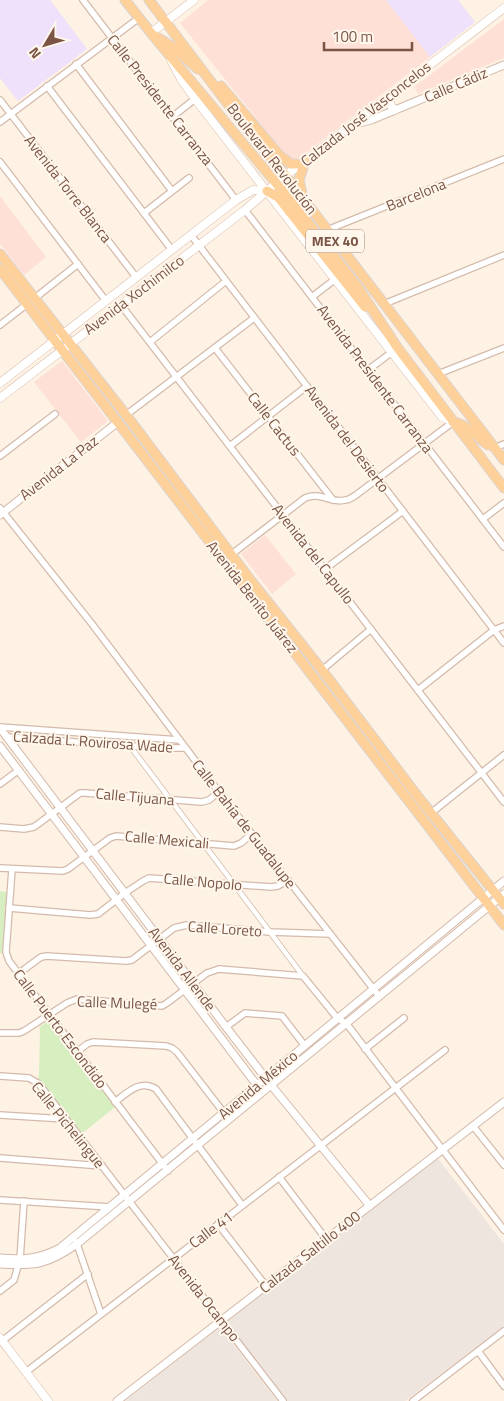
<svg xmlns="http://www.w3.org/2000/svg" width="504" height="1401" font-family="'Titillium Web',sans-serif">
<rect width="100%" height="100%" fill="#fef2e4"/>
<g fill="#ffe0d7">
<polygon points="208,0 386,0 430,57 302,156 296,159 286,156 180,23"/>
<polygon points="504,19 504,58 418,94 414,87"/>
<polygon points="0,196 46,257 24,275 0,244"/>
<polygon points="62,361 108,421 81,442 34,382"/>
<polygon points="265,535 296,574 272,594 241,554"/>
</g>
<g fill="#eee5df">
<polygon points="436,1156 504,1244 504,1326 405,1401 287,1401 224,1318"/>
<polygon points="220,1327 277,1401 125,1401"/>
</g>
<g fill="#efe0fb">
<polygon points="0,0 50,0 87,49 18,101 0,78"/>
<polygon points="386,0 458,0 475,22 430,57"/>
</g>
<g fill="#d7eec0">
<polygon points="0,891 7,892 2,953 0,953"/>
<polygon points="48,1021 115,1107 79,1136 37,1081 39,1075 40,1029 39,1027"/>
</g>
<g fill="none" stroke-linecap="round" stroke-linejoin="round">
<g stroke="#d4baab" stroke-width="6">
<polyline id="pedestrian" points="130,746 303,976"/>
</g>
<g stroke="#d4baab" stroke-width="8">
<g id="minor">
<polyline points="83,0 236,200"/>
<polyline points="76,64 172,191"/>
<polyline points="47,86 172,250"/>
<polyline points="0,100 136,277"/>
<polyline points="172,117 195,99"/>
<polyline points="0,122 139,18"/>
<polyline points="0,162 106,301"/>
<polyline points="245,210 504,547"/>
<polyline points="144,213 189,178"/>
<polyline points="327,230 504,159"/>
<polyline points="191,235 504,643"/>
<polyline points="312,297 338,277"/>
<polyline points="35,298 78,264"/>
<polyline points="384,304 504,255"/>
<polyline points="121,305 504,802"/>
<polyline points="0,325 27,304"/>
<polyline points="150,342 226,281"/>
<polyline points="215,348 333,500"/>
<polyline points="368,370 392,352"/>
<polyline points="438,374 504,348"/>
<polyline points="126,415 254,318"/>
<polyline points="230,446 307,386"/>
<polyline points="495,448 504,444"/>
<polyline points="0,456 55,414"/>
<polyline points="0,508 92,624 219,792 379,996"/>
<polyline points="483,519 504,503"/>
<path d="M 232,554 L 305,498 C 321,491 330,504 345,500 C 349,500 353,497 356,495 L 453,422"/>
<polyline points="325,569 403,511"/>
<polyline points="322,670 371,629"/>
<polyline points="418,690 494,630 504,626"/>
<polyline points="0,727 179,740"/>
<polyline points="7,737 130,746 164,748 185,748"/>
<polyline points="0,784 19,770"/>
<polyline points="431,813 504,755"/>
<polyline points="0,827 24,829 34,827 80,793 85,793 202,802 209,800 219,792"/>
<polyline points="0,868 63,871 68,869 110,838 116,836 234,846 241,843 252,834"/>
<polyline points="12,869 6,952 9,961 168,1171"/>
<polyline points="9,908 90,915 98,914 125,893 143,881 149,878 271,887 278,886 288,880"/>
<polyline points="18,974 41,957 47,956 126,961 132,960 174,928 187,925 270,932 330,934"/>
<polyline points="226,1027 245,1013 282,1016 305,1046"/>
<polyline points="0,1033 19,1033 24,1031 67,1003 77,999 162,1006 167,1003 207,973 219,969 303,976 338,1019 346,1023 504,1230"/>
<polyline points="365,1049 404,1018"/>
<polyline points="77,1052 87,1044 93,1042 166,1046 172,1048 177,1052 224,1113"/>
<polyline points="0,1076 29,1078 39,1084 283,1401"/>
<path d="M 115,1102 C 128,1092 140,1079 156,1089 L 242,1205"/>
<polyline points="0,1115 65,1119"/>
<polyline points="473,1126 504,1165"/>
<polyline points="0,1158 102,1166"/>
<polyline points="279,1177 326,1239"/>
<polyline points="0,1200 110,1207"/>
<polyline points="218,1224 266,1286"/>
<polyline points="76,1242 77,1244 101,1314"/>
<polyline points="0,1291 14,1280 20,1259 24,1201"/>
<polyline points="2,1341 88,1274"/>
<polyline points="478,1351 504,1386"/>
<polyline points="26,1372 445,1050"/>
<polyline points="413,1401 504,1331"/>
</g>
</g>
<g stroke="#d4baab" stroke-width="9">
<g id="tertiary">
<polyline points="352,125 371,120 504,65"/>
<polyline points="0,515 118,422"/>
<polyline points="0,728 226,1027 271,1085 370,1206"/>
<polyline points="0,746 259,1088"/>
<path d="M 0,1258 C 23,1260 39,1259 60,1248 L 504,881"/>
<path d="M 0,1264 C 36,1266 47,1265 77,1244 L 504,894"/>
<polyline points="117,1401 504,1102"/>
</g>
</g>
<g stroke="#dabbaa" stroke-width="9">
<g id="secondary">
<polyline points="151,33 194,0"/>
<polyline points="171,60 181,79 195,99 442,417 453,422"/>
<polyline points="389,97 391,106 395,110"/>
<polyline points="0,383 236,200 253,190 267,191"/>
<polyline points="0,398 245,210 276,183 504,8"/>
<polyline points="0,1338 48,1401"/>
</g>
</g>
<g stroke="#dcd3cf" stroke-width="11">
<g id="primary">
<polyline points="125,0 151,33 296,207 357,286 397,347 504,488"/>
<polyline points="149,0 246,128 286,176 504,460"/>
<polyline points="155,36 173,47 198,69"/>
<polyline points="221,86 280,156 291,164 301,164"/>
<polyline points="267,191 278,197 365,307"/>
<polyline points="302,194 299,180 305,161"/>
<polyline points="0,254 126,415 252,582 322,670 419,798 504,904"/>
<polyline points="0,269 504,925"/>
<path d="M 453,422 C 467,424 476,437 488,445"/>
</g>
</g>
<use href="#pedestrian" stroke="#fff" stroke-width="4.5"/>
<use href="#minor" stroke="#fff" stroke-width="5.5"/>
<use href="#tertiary" stroke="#fff" stroke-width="7"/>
<use href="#secondary" stroke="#fff" stroke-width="8"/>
<use href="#primary" stroke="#ffd19a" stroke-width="9"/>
</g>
<g text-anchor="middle" stroke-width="4" stroke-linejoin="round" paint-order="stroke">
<rect fill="#fff6ec" stroke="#a28578" stroke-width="1" x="306" y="229.5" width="58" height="23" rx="4"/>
<g font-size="14" font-weight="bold" fill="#7a5546">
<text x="335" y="246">MEX 40</text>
</g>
<g font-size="15" fill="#7a5546" stroke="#fff6ec">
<text transform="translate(456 85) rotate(-23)" y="5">Calle Cádiz</text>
<text transform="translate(160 100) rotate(52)" y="5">Calle Presidente Carranza</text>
<text transform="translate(366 114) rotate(-38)" y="5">Calzada José Vasconcelos</text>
<text transform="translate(272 159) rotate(52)" y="5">Boulevard Revolución</text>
<text transform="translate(68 189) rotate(52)" y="5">Avenida Torre Blanca</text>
<text transform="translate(416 195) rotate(-22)" y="5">Barcelona</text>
<text transform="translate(134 295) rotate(-37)" y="5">Avenida Xochimilco</text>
<text transform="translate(375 379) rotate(53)" y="5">Avenida Presidente Carranza</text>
<text transform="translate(274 424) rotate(52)" y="5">Calle Cactus</text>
<text transform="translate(347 439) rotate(53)" y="5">Avenida del Desierto</text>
<text transform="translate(59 468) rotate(-38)" y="5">Avenida La Paz</text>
<text transform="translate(313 554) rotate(52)" y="5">Avenida del Capullo</text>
<text transform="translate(252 597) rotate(52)" y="5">Avenida Benito Juárez</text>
<text transform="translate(93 742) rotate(4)" y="5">Calzada L. Rovirosa Wade</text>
<text transform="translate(135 797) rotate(5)" y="5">Calle Tijuana</text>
<text transform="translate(244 824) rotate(52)" y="5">Calle Bahía de Guadalupe</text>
<text transform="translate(167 840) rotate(5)" y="5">Calle Mexicali</text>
<text transform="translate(203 882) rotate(5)" y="5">Calle Nopolo</text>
<text transform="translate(225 929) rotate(4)" y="5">Calle Loreto</text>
<text transform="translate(182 969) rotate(53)" y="5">Avenida Allende</text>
<text transform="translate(117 1003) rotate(2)" y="5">Calle Mulegé</text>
<text transform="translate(60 1029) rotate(53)" y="5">Calle Puerto Escondido</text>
<text transform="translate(258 1085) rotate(-40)" y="5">Avenida México</text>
<text transform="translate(68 1125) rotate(51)" y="5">Calle Pichelingue</text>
<text transform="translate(211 1230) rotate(-37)" y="5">Calle 41</text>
<text transform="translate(310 1252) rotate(-38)" y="5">Calzada Saltillo 400</text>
<text transform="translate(204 1298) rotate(52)" y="5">Avenida Ocampo</text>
</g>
</g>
<g transform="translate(45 45) rotate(232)" stroke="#fff6ec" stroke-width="4" paint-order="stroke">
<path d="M0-4L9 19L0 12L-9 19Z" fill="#7a5546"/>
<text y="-8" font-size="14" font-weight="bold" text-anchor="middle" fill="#7a5546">N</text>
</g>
<path d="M324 42v8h88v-8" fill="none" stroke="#7a5546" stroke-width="2.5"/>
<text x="332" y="42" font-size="15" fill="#7a5546" stroke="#fff6ec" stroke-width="4" paint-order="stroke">100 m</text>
</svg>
